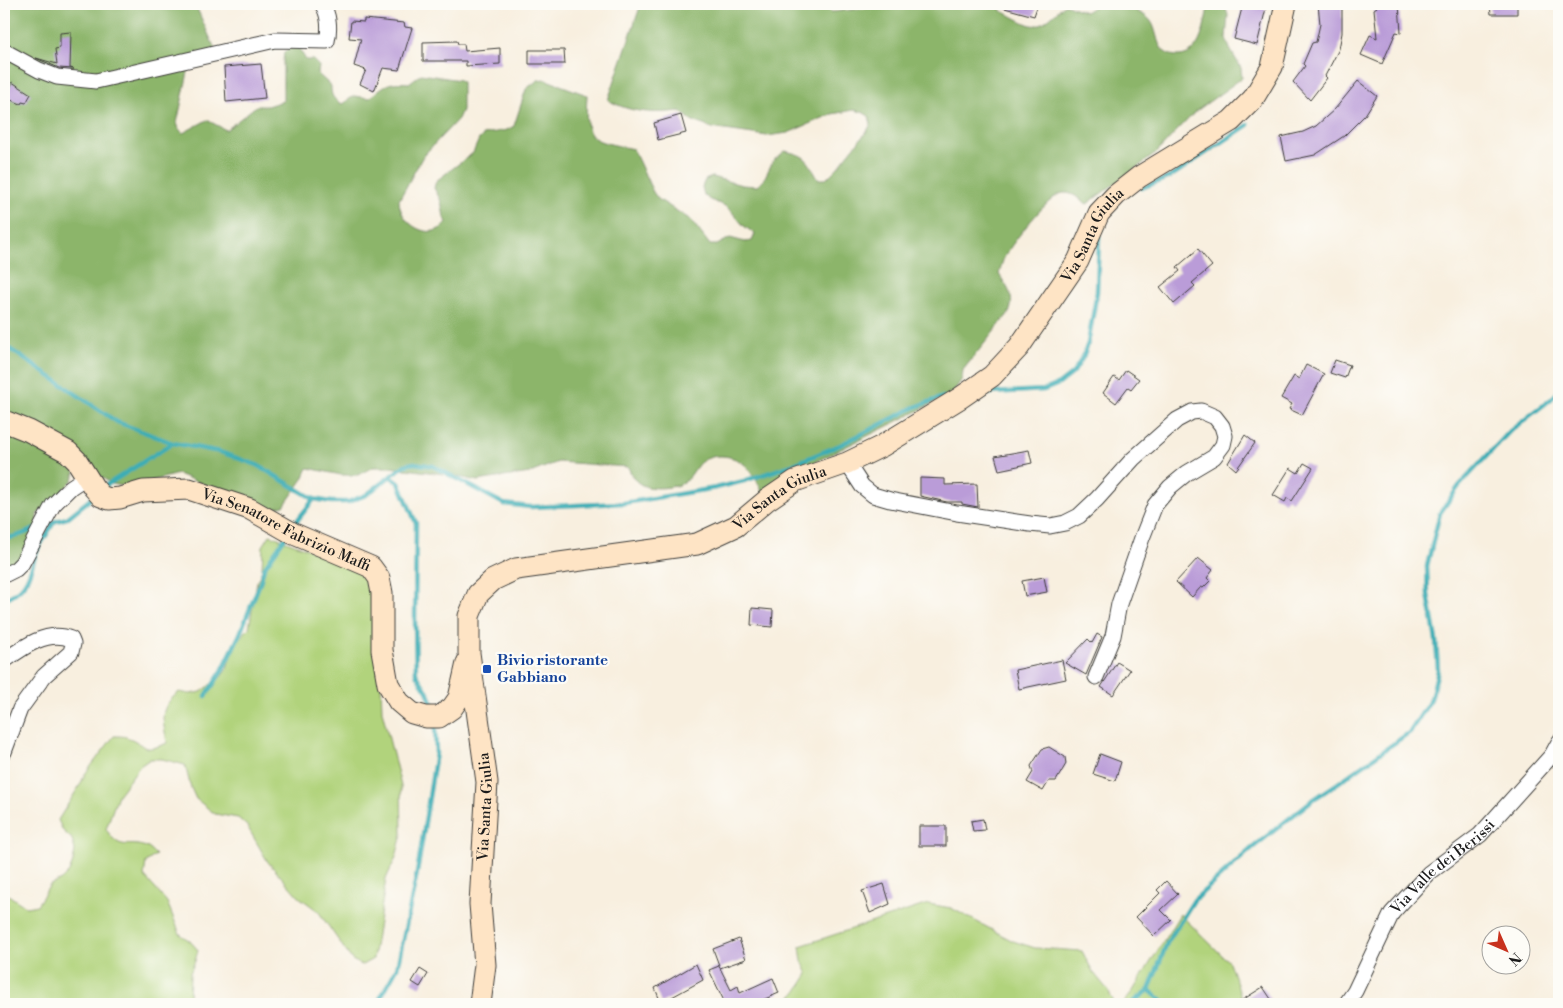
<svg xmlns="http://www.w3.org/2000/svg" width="1563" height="1008" font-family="'Libre Bodoni',serif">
<rect width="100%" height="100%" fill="#fdfcf7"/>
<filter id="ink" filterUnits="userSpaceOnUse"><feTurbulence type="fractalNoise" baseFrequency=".02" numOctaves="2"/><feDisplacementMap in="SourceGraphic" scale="10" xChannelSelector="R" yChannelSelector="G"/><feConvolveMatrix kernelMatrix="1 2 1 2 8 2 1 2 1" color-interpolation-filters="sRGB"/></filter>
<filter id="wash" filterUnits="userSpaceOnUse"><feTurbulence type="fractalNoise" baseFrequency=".0096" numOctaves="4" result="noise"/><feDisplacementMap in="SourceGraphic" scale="20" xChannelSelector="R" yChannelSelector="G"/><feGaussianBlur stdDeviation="1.12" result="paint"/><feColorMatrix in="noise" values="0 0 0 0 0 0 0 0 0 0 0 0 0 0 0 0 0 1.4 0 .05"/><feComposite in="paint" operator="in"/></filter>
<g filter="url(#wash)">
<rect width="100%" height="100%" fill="#f8efdf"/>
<g fill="#b1d37b" stroke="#66784c">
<path d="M 270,535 L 343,562 L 366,577 L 372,587 L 381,685 L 382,711 L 401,786 L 402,834 L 396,857 L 386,879 L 373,959 L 362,965 L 352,960 L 318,911 L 299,897 L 268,862 L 247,826 L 238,818 L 215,814 L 196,799 L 191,788 L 185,765 L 162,759 L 150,759 L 140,766 L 118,795 L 106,829 C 121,853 126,840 146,847 C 149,848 153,852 156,855 L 146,862 L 144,876 L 167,902 L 180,934 L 190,941 L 198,950 L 195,961 L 190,973 L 189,1004 L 4,1004 L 4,892 L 26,907 L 37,905 L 50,885 L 61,880 L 69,872 L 73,862 L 75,850 L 72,839 L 63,831 L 58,820 L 80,785 L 85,774 L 114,736 C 118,736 123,736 126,737 C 147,743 139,755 167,743 C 163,718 157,710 179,692 L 190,694 L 201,692 L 220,678 L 227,669 L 233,646 L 249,628 L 257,581 L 262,570 L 263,546 Z"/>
<polygon points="928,904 951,908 1013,941 1035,948 1082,951 1093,972 1107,989 1115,1004 779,1004 795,994 808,974 802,961 800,946"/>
<polygon points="1180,914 1229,962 1244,1004 1123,1004 1131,994"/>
</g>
<g fill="#8cb56b" stroke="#546844">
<path d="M 4,4 L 195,4 L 215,49 L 190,63 L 177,123 L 179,129 L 183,133 L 207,120 L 226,130 L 256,106 L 267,106 L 283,101 L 283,61 L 284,53 L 290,47 L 298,47 L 306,60 L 313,60 L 319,66 L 318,74 L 331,86 C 331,96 333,99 342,104 L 354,96 L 369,98 C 385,85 387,81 409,83 L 421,74 L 460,80 L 462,82 L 462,110 L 458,119 L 423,156 L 399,200 C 399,224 431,244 447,222 L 444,217 L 441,201 L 434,188 L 436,181 L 473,153 L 479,139 L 485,134 L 507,130 L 514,126 L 526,89 L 538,80 L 544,79 L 587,95 C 584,144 590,139 633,149 L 653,192 L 658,199 L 691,220 L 710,245 L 717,245 L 730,238 L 745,242 L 752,241 L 755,234 L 744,226 L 731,211 L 725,206 L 710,200 L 704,195 L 702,187 L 705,180 L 712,177 L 742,185 L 757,186 L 763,181 L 773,161 L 785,151 C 808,156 807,159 818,179 L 826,179 L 838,167 L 867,131 L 871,124 L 869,116 L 862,112 L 854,110 L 832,114 L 788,133 L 767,136 L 711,128 L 691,120 L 680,111 C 655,114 630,113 608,100 L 641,4 L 819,4 L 832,12 L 867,8 L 872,4 L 1002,4 L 1000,10 C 1038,29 1033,34 1065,4 L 1085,12 L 1098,4 L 1129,4 C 1134,12 1144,13 1150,20 C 1157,28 1156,44 1164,51 C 1168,55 1174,56 1179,56 C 1203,55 1204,22 1209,4 L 1224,4 L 1228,15 L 1226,38 L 1230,49 L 1241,68 L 1242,78 L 1195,112 L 1154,155 L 1087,204 C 1080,199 1072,192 1063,193 C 1049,195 1012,243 1005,256 C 1002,261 1001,268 999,274 C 1007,288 1016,296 1009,313 L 963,370 L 962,379 L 952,394 L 809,465 L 763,494 C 759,485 754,474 747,467 C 736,455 715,452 701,462 C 694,468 691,478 683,483 C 676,488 650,490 642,485 C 634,481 631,474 628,467 L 558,462 L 530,473 L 477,481 L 451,475 L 390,467 L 373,467 L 358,475 L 341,475 L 308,468 L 303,479 L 284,506 L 267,510 L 178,474 L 128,487 L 112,484 L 4,414 Z"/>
<polygon points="4,432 62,459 75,471 73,480 42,511 37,514 37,526 22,559 4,571"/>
</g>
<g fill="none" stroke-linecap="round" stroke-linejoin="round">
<g stroke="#3cadb5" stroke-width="4.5">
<polyline points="1142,188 1170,177 1248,125"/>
<polyline points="4,345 117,422 173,443 220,452 257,465 314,499 331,502 348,502 366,495 405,465 414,463 433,466 504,504 530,507 624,503 716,488 744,481 789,466 840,445 915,407 943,397"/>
<polyline points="984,390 991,393 1044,390 1059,384 1073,373 1083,357 1088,343 1097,292 1099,237"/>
<polyline points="391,477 399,483 416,523 415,622 416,674 427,691 435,711"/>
<polyline points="102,488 173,443"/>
<polyline points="49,523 67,518 93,497"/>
<polyline points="292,527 314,499"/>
<polyline points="4,539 17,536 35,529"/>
<path d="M 4,599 C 30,589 29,571 38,549 C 43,540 49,531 54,522"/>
<polyline points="206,696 222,671 239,636 260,583 264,568 286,536"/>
<polyline points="1149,990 1166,1004"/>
<polyline points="377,1004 397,968 417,873 436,753 435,724"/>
<polyline points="1131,1004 1149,990 1167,943 1194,900 1251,849 1311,801 1338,783 1410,732 1431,699 1438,670 1436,640 1428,594 1427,566 1440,513 1459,486 1510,431 1550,400 1559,391"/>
</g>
</g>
<g id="blocks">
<g fill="#ba9cd8">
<polygon points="1002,4 1038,4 1034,16 1001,7"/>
<polygon points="1243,4 1267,4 1257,45 1234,39"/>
<polygon points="1318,4 1342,4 1342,33 1339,49 1325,76 1327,78 1310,100 1293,82 1305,66 1303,64 1312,43 1316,42 1320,24"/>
<polygon points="1376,4 1399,4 1401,33 1396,32 1382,64 1361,55 1370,35 1377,38 1374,9 1377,7"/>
<polygon points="1490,4 1517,4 1517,14 1491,14"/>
<polygon points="364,19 404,23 405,27 412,28 399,70 383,68 374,91 360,84 366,70 354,66 361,39 349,38 351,21 364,22"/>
<polygon points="71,32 70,68 74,69 59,68 36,58 57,64 55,49 60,48 60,33"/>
<polygon points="457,41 458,44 464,44 465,51 500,48 500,64 466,66 466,61 423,61 423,42"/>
<polygon points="529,50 564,50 565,64 529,64"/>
<polygon points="261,64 265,98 226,102 224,67"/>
<polygon points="1358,81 1377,96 1365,115 1344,136 1315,155 1286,161 1281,137 1303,132 1316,126 1335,109"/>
<polygon points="12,82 31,94 26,103 22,102 21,104 6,98"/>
<polygon points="681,115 686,133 658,140 654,123"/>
<polygon points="1198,249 1212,266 1192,283 1195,286 1174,304 1160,287 1180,271 1177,267"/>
<polygon points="1335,360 1350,365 1345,378 1330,373"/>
<polygon points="1306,365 1324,374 1302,415 1289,409 1292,404 1281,398 1294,376 1299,379"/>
<polygon points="1126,370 1139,379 1131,389 1128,387 1116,403 1103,393 1114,377 1119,380"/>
<polygon points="1245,435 1255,443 1236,470 1228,463"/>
<polygon points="1029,450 1032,463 999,470 995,456"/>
<polygon points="1304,463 1313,468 1292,501 1287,498 1285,502 1273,495 1290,468 1298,473"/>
<polygon points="920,478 945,479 945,485 977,484 978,507 962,504 962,502 947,502 920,496"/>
<polygon points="1198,558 1213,570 1207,578 1210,581 1203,588 1201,587 1192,597 1176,582"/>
<polygon points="1044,577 1047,592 1025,596 1022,581"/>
<polygon points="752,608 773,610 772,627 751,625"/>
<polygon points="1097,634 1102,637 1086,675 1065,663 1088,639 1092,643"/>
<polygon points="1062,660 1066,679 1019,689 1015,670"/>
<polygon points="1117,662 1130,670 1113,695 1101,687"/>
<polygon points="1049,747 1065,757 1066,764 1056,781 1049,781 1043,791 1027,782 1033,772 1031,766 1042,749"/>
<polygon points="1100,754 1121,762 1115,781 1093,774"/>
<polygon points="983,819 985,830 973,831 971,821"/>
<rect x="919" y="826" width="27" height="20"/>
<polygon points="1166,881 1178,894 1161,910 1171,920 1154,936 1136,917 1160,893 1157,890"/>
<polygon points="884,884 890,904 870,913 862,891"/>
<polygon points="739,939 746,959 720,968 713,949"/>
<polygon points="696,964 703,980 661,1003 655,988"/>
<polygon points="719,966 731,990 738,986 740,993 773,978 779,993 753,1004 717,1004 724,1001 709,970"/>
<polygon points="420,969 428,974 420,987 412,982"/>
<polygon points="1263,987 1271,999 1262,1004 1236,1004"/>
</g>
</g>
</g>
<g filter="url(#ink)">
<use href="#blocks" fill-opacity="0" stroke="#3d3c39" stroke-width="1"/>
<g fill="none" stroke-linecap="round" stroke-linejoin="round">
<g stroke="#3d3c39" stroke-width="17">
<g id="street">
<path d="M 4,51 L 39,70 L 57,77 L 96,81 L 275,40 L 327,41 C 330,29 329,14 322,4"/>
<polyline points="847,463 862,486 873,495 890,500 957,513 1030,524 1050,526 1065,523 1079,516 1097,499 1133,459 1177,420 1192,412 1201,411 1215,417 1222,426 1225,436 1223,445 1214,457 1187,473 1170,487 1155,505 1142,538 1119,604 1113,636 1096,677"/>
<polyline points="4,575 16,569 22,563 53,505 71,487 86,477"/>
<path d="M 4,661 C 22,648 47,629 71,639 L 73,644 L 71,652 L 44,676 L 20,709 L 4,752"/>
<path id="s1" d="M 1346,1004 L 1355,991 L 1392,913 L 1429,873 L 1480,835 L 1552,755 L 1559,742"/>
</g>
</g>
<g stroke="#3d3c39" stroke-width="23">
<g id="secondary">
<path id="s2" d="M 4,421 L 29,431 L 68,452 L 77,461 L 94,488 L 101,496 L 109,499 L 120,498 L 143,491 L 189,489 L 250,509 L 294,534 L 371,567 L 379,578 L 382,593 L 382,650 L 388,684 L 399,702 L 412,713 L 426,717 L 439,717 L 452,708 L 459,698 L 467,663"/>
<path id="s3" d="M 480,1004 L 485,965 L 480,904 L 487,782 L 469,653 L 469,616 L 478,594 L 493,580 L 516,569 L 697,544 L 736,526 L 767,500 L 795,481 L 847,463 L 882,446 L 960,398 L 992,376 L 1019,347 L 1078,261 L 1099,213 L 1116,195 L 1139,177 L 1231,121 L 1253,99 L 1272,67 L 1286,4"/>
</g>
</g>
<use href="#street" stroke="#fff" stroke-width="15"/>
<use href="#secondary" stroke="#fee4c5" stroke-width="21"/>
</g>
</g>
<rect fill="#1a4fb4" stroke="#fdfcf7" stroke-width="2" x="482" y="664" width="10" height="10" rx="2.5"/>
<g text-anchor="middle" stroke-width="4.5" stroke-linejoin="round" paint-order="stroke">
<g font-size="15" fill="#1c1c1c" stroke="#fdfcf7">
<text dy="5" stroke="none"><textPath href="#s3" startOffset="1158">Via Santa Giulia</textPath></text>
<text dy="5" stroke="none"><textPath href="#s3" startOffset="738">Via Santa Giulia</textPath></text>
<text dy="5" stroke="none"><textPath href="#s2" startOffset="322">Via Senatore Fabrizio Maffi</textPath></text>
<text dy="5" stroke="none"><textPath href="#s3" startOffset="198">Via Santa Giulia</textPath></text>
<text dy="5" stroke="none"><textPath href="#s1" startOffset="171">Via Valle dei Berissi</textPath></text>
</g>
<g font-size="15" font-weight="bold" fill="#164399" stroke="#fdfcf7" text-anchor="start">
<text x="497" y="665">Bivio ristorante<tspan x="497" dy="17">Gabbiano</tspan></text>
</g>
</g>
<rect width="1563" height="1008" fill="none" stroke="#fdfcf7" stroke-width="20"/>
<g transform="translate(1506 950) rotate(135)"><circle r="24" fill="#fdfcf7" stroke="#a3a29f"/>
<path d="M0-4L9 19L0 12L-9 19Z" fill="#c8321e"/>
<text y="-8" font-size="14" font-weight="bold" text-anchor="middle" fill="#1c1c1c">N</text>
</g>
</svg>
